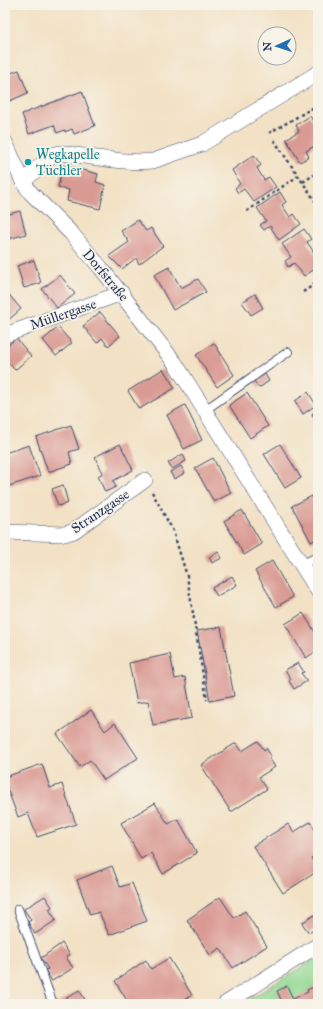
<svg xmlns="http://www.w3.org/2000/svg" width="323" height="1009" font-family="'IM FELL Great Primer',serif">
<rect width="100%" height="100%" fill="#f7f3e8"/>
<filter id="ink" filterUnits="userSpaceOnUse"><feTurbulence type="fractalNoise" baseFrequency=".025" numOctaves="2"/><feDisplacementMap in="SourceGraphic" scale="8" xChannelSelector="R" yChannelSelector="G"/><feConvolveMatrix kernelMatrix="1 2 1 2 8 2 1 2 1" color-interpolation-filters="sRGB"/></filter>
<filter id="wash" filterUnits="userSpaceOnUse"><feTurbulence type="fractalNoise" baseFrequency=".012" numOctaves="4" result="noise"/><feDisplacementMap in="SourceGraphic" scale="16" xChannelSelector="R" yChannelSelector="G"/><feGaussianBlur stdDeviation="0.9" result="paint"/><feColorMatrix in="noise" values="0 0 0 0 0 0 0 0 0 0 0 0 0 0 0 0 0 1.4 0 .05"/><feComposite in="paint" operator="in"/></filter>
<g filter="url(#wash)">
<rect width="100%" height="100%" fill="#f2e1c4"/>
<polygon fill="#90d892" stroke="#568478" points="318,957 318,1004 242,1004"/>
<g id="blocks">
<g fill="#d99a93">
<polygon points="19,70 28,93 5,103 5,75"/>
<polygon points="82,91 95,126 74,134 72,129 65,132 65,130 57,133 54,125 29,134 22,114"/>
<polygon points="310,116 313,121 318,118 318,144 306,151 309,157 300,162 286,139 299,131 296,125"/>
<polygon points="254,155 261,165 257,168 264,180 269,177 276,187 254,202 244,189 238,193 235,188 240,184 232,170"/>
<polygon points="63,165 98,174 96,182 105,185 100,209 67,201 69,190 58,187"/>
<polygon points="280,192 286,202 282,205 290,217 294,214 301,224 279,240 270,226 264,230 260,225 266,221 257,208"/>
<polygon points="20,211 26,234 5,240 5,215"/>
<polygon points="138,220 146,231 151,228 163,246 139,264 136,258 122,269 109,256 129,242 121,231"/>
<polygon points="304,229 311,239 307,242 315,254 318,251 318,267 304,276 294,263 288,267 285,261 291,257 282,244"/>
<polygon points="34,260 41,283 24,288 17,266"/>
<polygon points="169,267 181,288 198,279 206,292 173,310 154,275"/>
<polygon points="60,275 75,294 57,308 42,289"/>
<polygon points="5,290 21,309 5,323"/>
<polygon points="255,294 263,308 251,315 242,302"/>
<polygon points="100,312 120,336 108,346 102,338 97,343 83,326"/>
<polygon points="58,327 72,343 56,356 43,340"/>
<polygon points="16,338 31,356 15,370 5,359 5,348"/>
<polygon points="214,343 234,375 217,387 196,355"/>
<polygon points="163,369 175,388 139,409 128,391"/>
<polygon points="265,374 269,381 259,388 254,381"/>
<polygon points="308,392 316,405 303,414 295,401"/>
<polygon points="247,393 268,426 250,438 229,405"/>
<polygon points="185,405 202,440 184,449 167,415"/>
<polygon points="318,410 318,424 312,414"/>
<polygon points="71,425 79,449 69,452 72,464 48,472 36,437"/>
<polygon points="120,444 133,470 113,481 116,487 105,492 98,476 103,473 95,457"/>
<polygon points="280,444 301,478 285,488 264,454"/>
<polygon points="29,445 40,476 9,486 7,480 5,481 5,453"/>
<polygon points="183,454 186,461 172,469 168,463"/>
<polygon points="213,458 231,493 214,502 195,468"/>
<polygon points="181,466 185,473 174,479 170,472"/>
<polygon points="63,485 68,503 58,506 52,489"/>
<polygon points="312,496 318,508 318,538 311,542 292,506"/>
<polygon points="242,510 262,544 244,555 224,521"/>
<polygon points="218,552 222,558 212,563 209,557"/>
<polygon points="272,561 293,597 276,607 255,571"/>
<polygon points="232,576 237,585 217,596 212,588"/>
<polygon points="303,613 318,637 318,650 306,658 285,624"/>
<polygon points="221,627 234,696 210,701 197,631"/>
<polygon points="170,654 175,679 185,677 192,718 153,725 148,701 137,703 129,663"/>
<polygon points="298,663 304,672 301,673 307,681 294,689 289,681 291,679 285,670"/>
<polygon points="91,710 105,731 115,723 138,758 104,780 90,760 80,767 57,734"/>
<polygon points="258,741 264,750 266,748 271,756 269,758 275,767 259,777 267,789 231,812 201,765 236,743 242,751"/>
<polygon points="42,764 50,788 62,784 76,824 37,837 28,813 18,817 5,783 5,777"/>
<polygon points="155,803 168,824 178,819 197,853 163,874 151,853 141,859 121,823"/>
<polygon points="310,822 316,831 318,829 318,854 311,858 318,871 283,893 253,846 288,824 294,832"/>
<polygon points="112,866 120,887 132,883 147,921 109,935 99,912 90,915 77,880"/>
<polygon points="45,896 52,907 49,909 56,920 35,934 28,922 31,920 24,909"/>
<polygon points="220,897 234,918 245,911 267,946 233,968 220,948 210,955 187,920"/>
<polygon points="317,913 318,927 309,933 302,923"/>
<polygon points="62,943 70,955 66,957 73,968 52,981 45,970 48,969 41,958"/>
<polygon points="169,958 192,995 177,1004 129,1004 115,981 146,960 151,969"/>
<polygon points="318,985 318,1004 283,1004 277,991 287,986 293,999 308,992 307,990"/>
<polygon points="79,990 86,1001 81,1004 57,1004"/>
</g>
</g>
</g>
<g filter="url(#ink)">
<use href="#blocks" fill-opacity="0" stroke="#3b4a6d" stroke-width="1"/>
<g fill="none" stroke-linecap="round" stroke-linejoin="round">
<g stroke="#3b4a6d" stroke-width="10">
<g id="lane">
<polyline points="205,410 288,352"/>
<polyline points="302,564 318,557"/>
<polyline points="18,909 53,1004"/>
</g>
</g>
<g stroke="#3b4a6d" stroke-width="16">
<g id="street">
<polyline points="5,142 23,182 30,192 71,233 101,268 175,363 318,591"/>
<path d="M 23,182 L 52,155 L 60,153 C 90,156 124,164 153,161 L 202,144 L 318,73"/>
<polyline points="5,335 122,293"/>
<polyline points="5,532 65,534 74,531 145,480"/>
<polyline points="225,1004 318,945"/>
</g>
</g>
<g stroke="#3b4a6d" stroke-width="2.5" stroke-dasharray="3 3" stroke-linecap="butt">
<polyline points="269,133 318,105"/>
<polyline points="274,140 318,205"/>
<polyline points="303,182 318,172"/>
<polyline points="247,211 298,176"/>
<polyline points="303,292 318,282"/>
<polyline points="152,492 173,531 187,576 207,700"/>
</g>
<use href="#lane" stroke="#fff" stroke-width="8"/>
<use href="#street" stroke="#fff" stroke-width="15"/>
</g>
</g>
<circle fill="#0f9aa8" stroke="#f7f3e8" stroke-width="1.5" cx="28" cy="162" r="4"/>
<g text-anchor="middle" stroke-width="3.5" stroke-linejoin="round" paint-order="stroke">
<g font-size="14" fill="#0d838f" stroke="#f7f3e8" text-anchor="start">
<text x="36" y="159">Wegkapelle<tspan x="36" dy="16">Tüchler</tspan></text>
</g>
<g font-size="14" fill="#1b2f5e" stroke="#f7f3e8">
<text transform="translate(106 275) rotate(50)" y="5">Dorfstraße</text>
<text transform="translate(63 314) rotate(-19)" y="5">Müllergasse</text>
<text transform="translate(100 511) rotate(-34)" y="5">Stranzgasse</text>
</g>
</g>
<rect width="323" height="1009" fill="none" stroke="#f7f3e8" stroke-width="20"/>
<g transform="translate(277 46) rotate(267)"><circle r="19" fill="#f7f3e8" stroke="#9fa5b1"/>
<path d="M0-3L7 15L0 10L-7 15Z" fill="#1f6fb2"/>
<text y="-6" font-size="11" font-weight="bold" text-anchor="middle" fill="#1b2f5e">N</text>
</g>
</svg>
